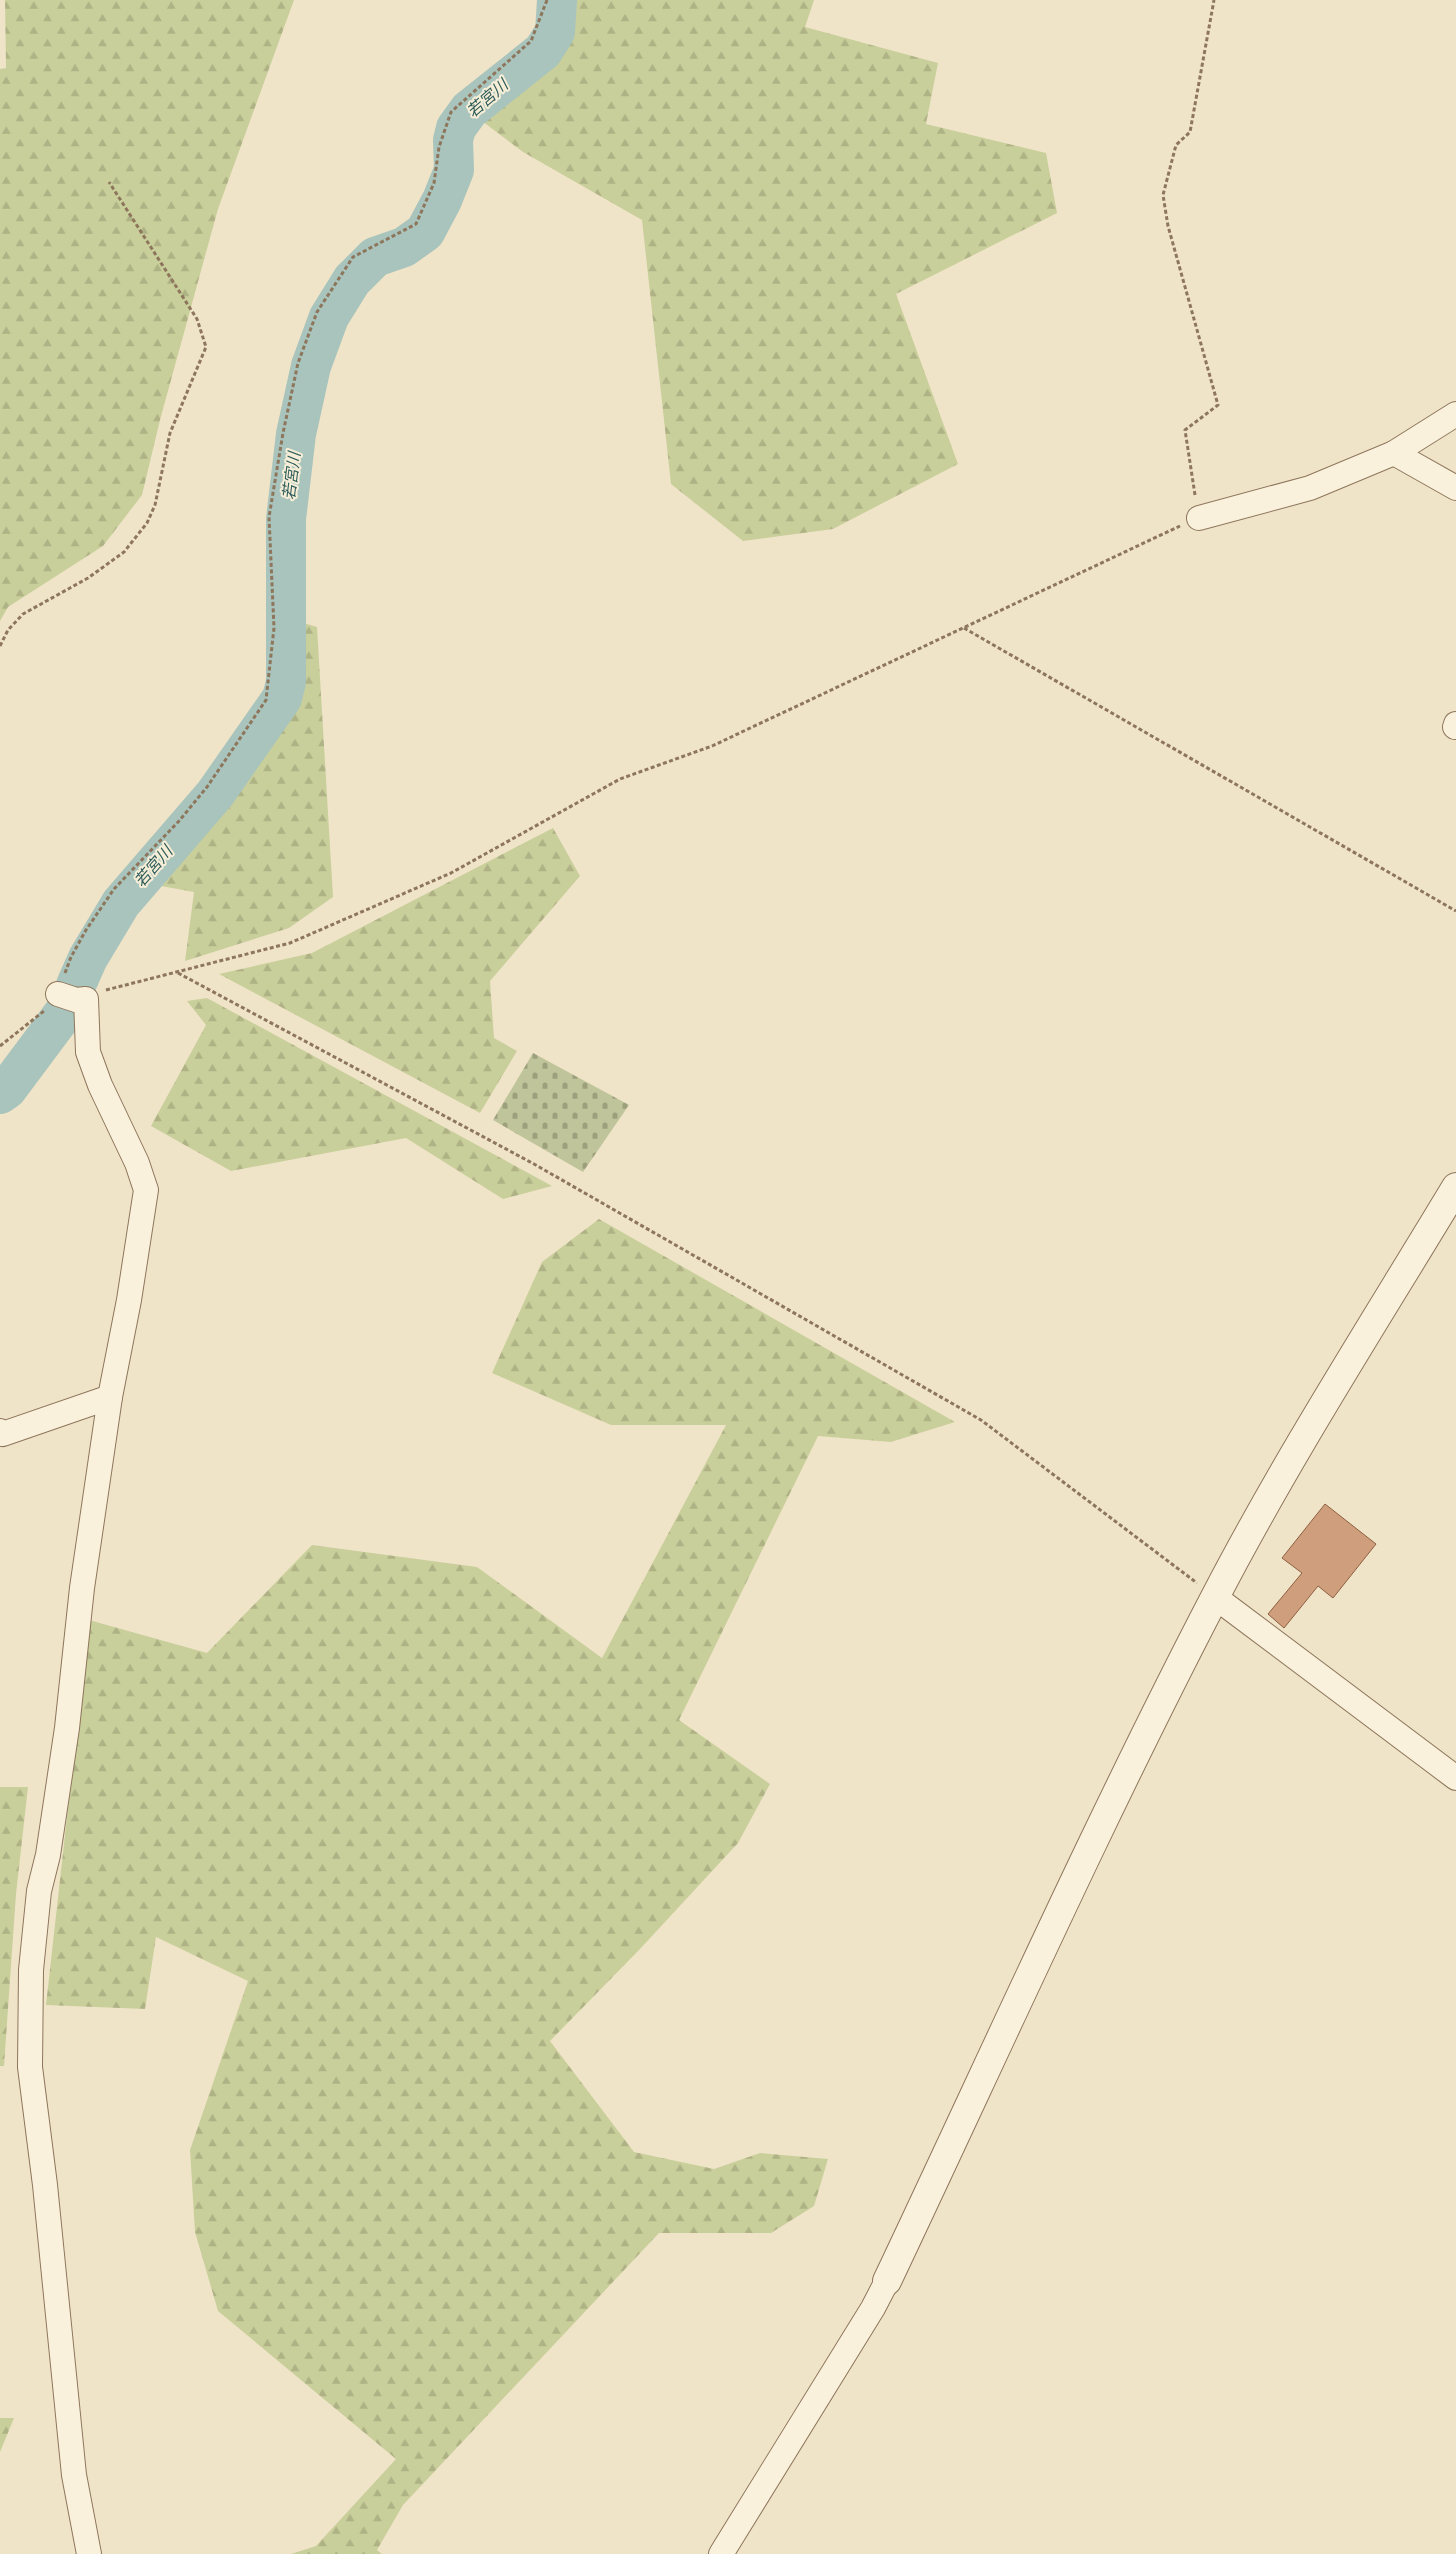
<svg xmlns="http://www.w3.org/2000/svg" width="1456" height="2554" font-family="Spectral,'Noto Sans JP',serif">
<defs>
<pattern id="forest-firs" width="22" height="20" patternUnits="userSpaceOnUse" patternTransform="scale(1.25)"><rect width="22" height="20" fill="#c9cf9b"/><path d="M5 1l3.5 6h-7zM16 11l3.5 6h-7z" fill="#aeb285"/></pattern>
<pattern id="cemetery-stones" width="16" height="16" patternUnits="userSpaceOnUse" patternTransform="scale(1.25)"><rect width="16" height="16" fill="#bfc49a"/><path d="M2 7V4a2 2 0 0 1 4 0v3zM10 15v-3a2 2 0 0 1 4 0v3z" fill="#9ca07d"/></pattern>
</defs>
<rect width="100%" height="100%" fill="#f0e4c8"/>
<g fill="url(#forest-firs)">
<polygon points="5,0 294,0 218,209 160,420 142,495 103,546 8,607 0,621 0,69 6,68"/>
<path d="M 567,0 L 814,0 L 805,27 L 938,63 L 926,124 L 1046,153 L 1057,213 L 896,294 L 958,464 L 833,529 L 743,541 L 671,484 L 642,220 L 523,152 L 478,118 C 502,97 552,62 565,34 C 569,25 565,10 567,0 Z"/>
<polygon points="297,621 317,627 333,897 289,928 185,961 194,892 150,884 282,728 295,693"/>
<polygon points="553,828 580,876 490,981 494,1038 517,1051 480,1113 219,974 312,953"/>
<polygon points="207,998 552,1186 503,1199 406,1138 231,1171 151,1126 206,1025 187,1001"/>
<polygon points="599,1219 955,1422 891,1442 818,1436 679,1720 770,1784 738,1843 640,1949 550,2041 634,2152 714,2169 760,2153 828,2159 814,2206 771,2233 659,2233 403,2505 377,2550 382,2554 291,2554 316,2546 396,2459 218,2311 195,2232 190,2150 248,1981 156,1937 145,2009 46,2005 89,1620 207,1653 312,1545 477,1567 602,1658 726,1425 611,1425 492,1373 542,1262"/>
<polygon points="0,1787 28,1787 16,1894 4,2066 0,2066"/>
<polygon points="0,2418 14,2418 0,2452"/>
</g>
<polygon fill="url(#cemetery-stones)" points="533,1053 629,1105 583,1172 493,1120"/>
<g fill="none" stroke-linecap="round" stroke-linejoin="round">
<g stroke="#a9c4bc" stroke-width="40">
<polyline points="76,985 88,958 121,903 215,794 282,698 286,682 286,519 296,434 311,366 329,317 352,280 375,257 404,247 425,232 442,200 454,170 453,140 456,128 469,110 543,51 555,32 557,0"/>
<polyline points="0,1094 7,1089 69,1006"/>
</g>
</g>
<polygon fill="#cf9f7d" stroke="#8d5f41" points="1325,1504 1376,1544 1333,1598 1318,1586 1284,1628 1268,1614 1302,1573 1282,1558"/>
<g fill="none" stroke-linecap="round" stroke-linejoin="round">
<g stroke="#8d765c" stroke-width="26">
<g id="minor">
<polyline points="1394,453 1456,488"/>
<polyline points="1199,518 1310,488 1394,453 1456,414"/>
<polyline points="1455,727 1456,724"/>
<polyline points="58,994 76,1000 86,999 88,1052 100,1085 137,1163 146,1190 129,1300 110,1397 82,1588 67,1728 48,1855 39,1891 31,1970 30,2067 45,2185 74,2475 89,2554"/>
<polyline points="0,1431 3,1434 110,1397"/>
<polyline points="1215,1597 1456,1778"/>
<polyline points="721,2554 873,2308 887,2281"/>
</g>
</g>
<g stroke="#8d765c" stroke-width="30">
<path id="tertiary" d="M 887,2281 C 995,2053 1098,1822 1214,1599 C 1287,1458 1374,1323 1456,1187"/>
</g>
<g stroke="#8d765c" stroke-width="3" stroke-dasharray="4 2.5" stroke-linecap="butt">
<polyline points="1195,495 1185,430 1218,405 1168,226 1163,195 1176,145 1190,132 1214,0"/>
<polyline points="964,628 1456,911"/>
<polyline points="0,646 8,630 23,614 88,578 124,552 147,523 155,505 170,433 206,347 197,319 109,182"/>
<polyline points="65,973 71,957 86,930 114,889 179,821 207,787 266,700 274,628 269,517 283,433 298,363 317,312 353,257 416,224 434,183 439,147 451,112 531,41 547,0"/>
<polyline points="178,973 534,1164 981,1420 1197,1583"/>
<polyline points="106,990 290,943 451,873 620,779 712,746 1180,526"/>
<polyline points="0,1046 44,1011"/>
</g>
<use href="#minor" stroke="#faf1dc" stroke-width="24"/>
<use href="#tertiary" stroke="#faf1dc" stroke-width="28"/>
</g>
<g text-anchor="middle" stroke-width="4" stroke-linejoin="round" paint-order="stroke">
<g font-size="16" font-style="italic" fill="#2f5d5a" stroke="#f7eed8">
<text transform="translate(487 98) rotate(-41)" y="6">若宮川</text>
<text transform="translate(291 476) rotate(-83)" y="6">若宮川</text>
<text transform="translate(153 866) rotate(-49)" y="6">若宮川</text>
</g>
</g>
</svg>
